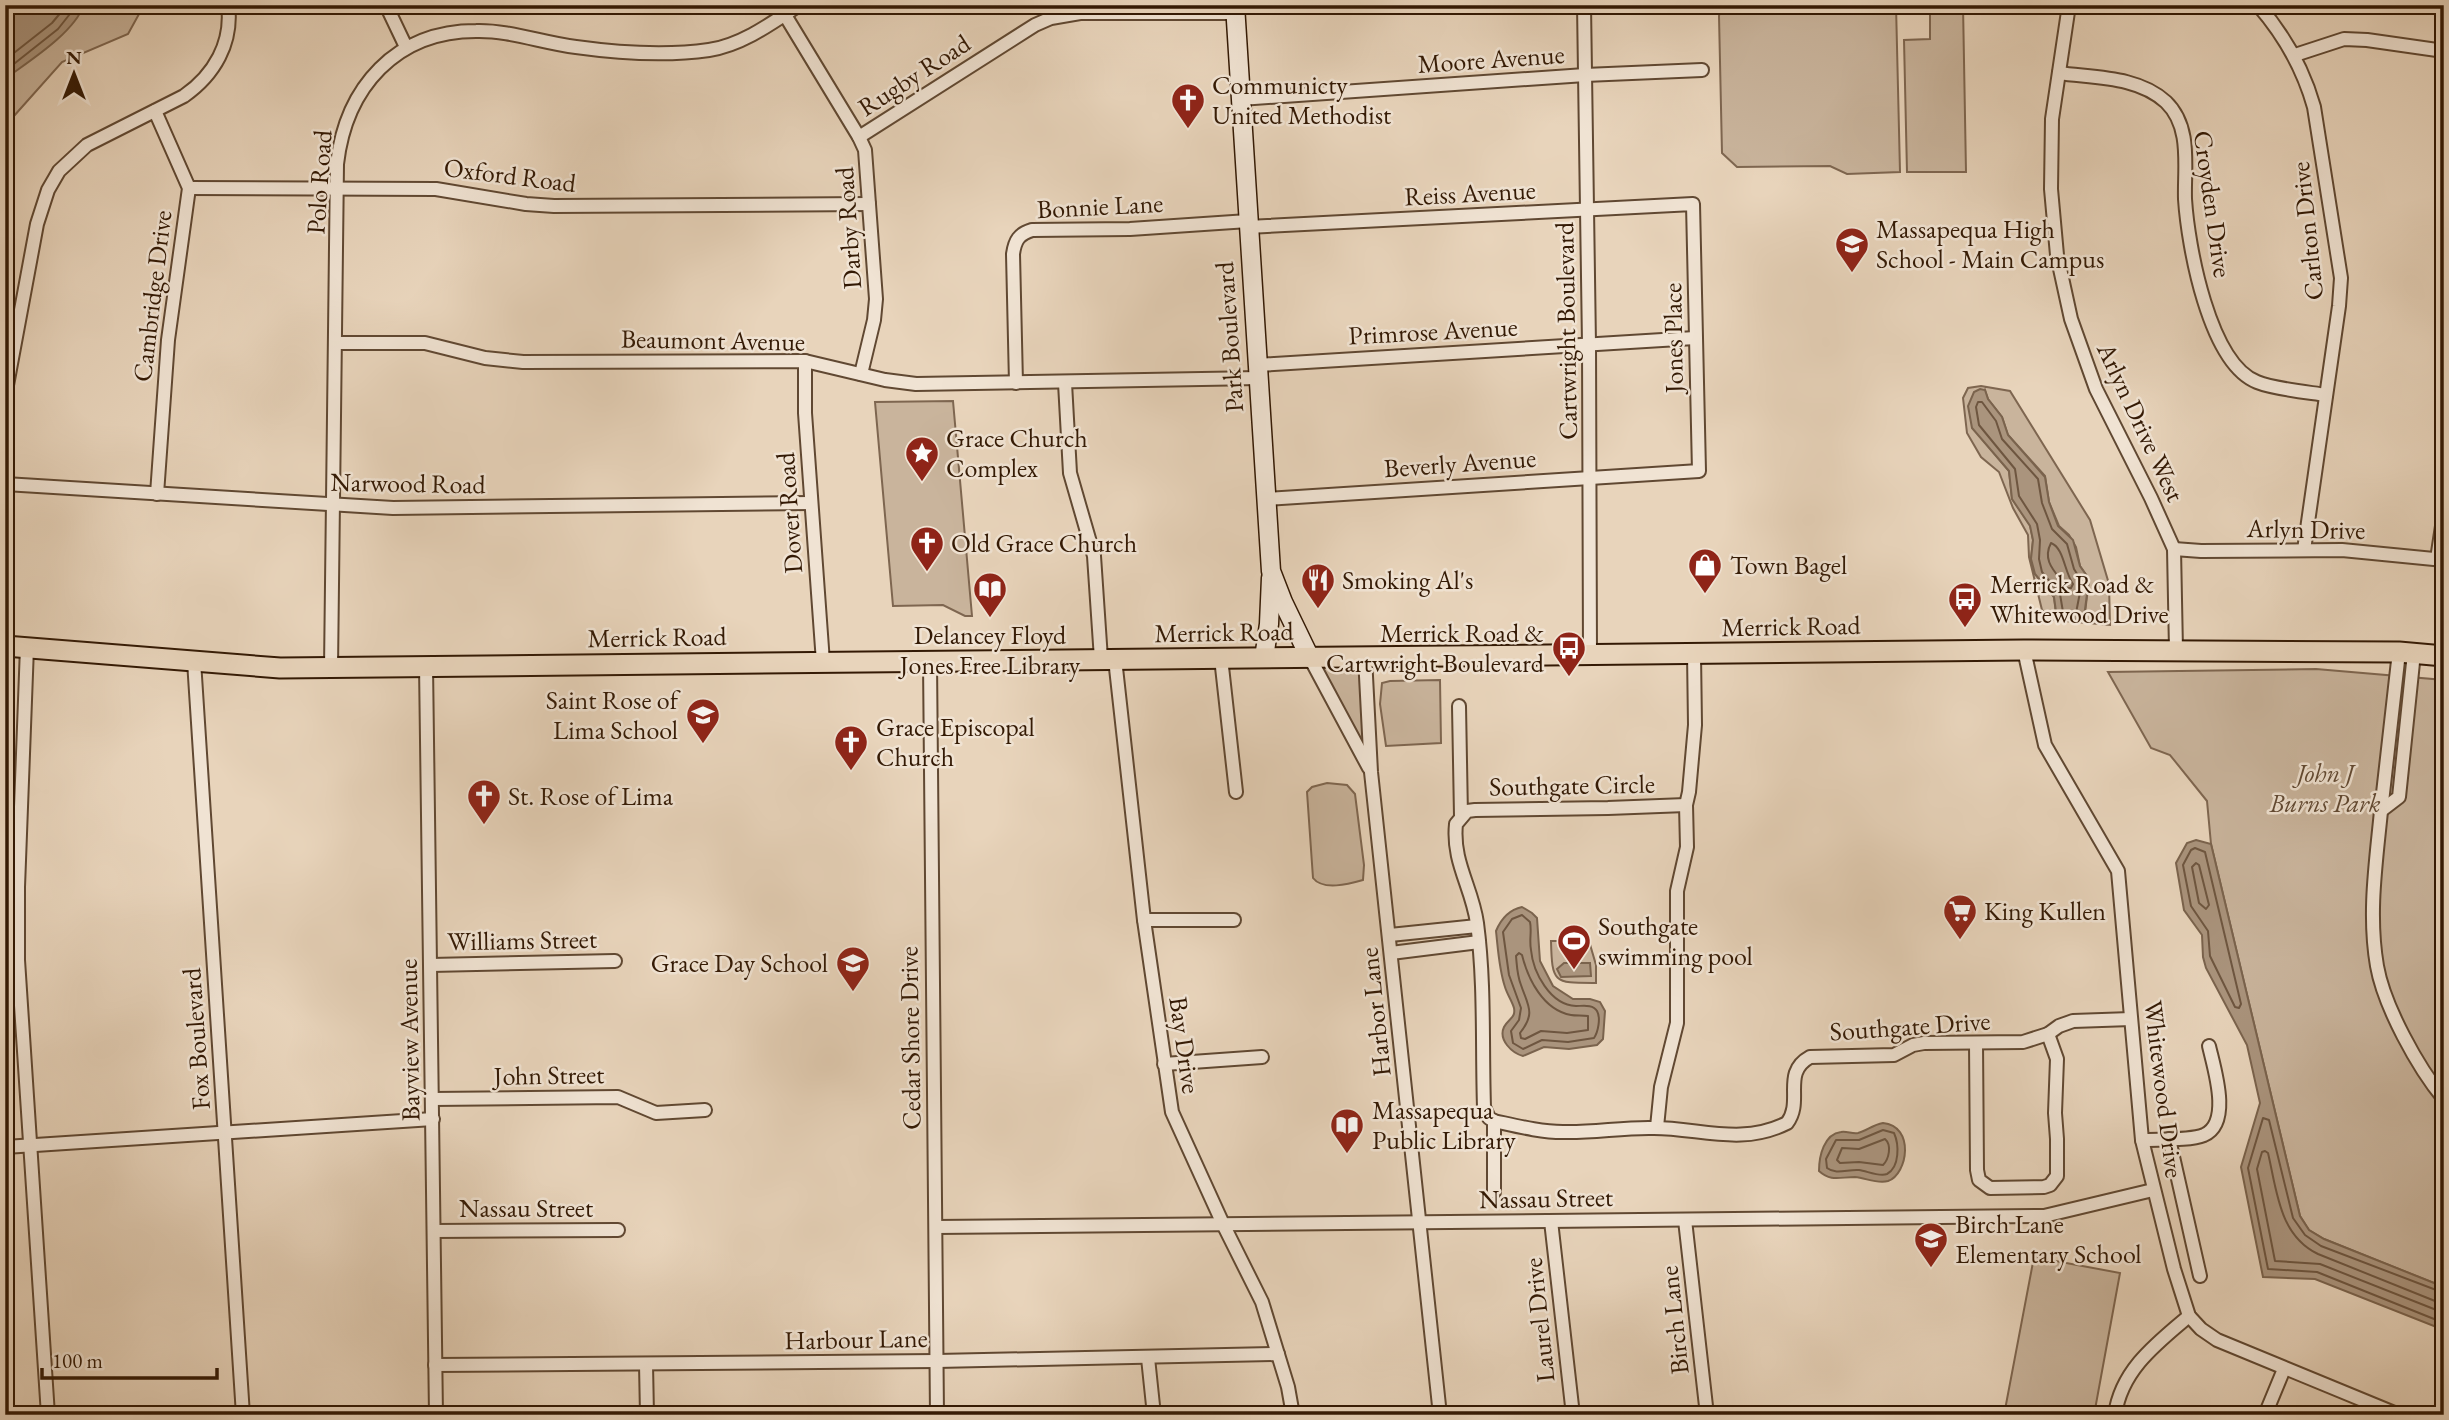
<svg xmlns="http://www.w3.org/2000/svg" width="2449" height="1420" font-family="'EB Garamond',serif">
<rect width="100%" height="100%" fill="#e8d4bb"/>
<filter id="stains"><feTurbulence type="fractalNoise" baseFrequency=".00286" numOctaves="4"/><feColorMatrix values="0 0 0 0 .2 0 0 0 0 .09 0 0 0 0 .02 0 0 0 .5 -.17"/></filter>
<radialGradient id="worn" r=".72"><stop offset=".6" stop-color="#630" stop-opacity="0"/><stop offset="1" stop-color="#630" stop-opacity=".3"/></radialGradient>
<g fill="#c9b49c" stroke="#7e6650" stroke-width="2" fill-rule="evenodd">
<polygon points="5,5 144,5 128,34 62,62 5,126"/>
<polygon points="1721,5 1896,5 1900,172 1847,174 1830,166 1737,167 1722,153 1719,16"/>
<polygon points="1930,5 1963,5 1966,172 1907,172 1904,40 1930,39"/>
<path d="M 1981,386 L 2010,391 L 2090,520 L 2109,584 L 2110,625 L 2053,620 L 2042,610 L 2029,557 L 2028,535 L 2013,508 L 1999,472 L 1981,457 L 1967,433 L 1963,398 L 1968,388 ZM 1985,390 L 1988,399 L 2002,417 L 2008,435 L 2045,476 L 2049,502 L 2059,526 L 2069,535 L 2076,547 L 2080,566 L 2089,579 L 2085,613 L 2056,614 L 2054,597 L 2035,574 L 2031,559 L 2033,540 L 2030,525 L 2012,499 L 2009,471 L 1972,427 Z"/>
<polygon points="953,401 972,616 965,616 943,605 893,606 875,402"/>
<polygon points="1312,659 1364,659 1370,766"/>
<polygon points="2316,669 2444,680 2444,1287 2324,1239 2309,1230 2300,1216 2211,844 2207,801 2170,755 2151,748 2108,672"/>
<polygon points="1440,680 1441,743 1386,746 1380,704 1382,683 1390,681"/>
<path d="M 1327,783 L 1347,785 L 1355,794 L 1364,865 L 1363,880 C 1349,884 1323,891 1313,878 L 1307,792 L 1312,787 Z"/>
<path d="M 1551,941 L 1589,941 L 1596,965 L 1596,983 C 1554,983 1552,984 1551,941 Z"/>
<polygon points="2034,1257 2120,1273 2094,1415 2004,1415"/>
</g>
<g fill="#aa947d" stroke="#7a634d" stroke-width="2">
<path d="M 5,5 L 84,5 C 73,34 29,61 5,79 Z"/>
<polygon points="1980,389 1985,390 1988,399 2002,417 2008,435 2045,477 2049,502 2058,526 2073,540 2080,566 2089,579 2084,617 2078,620 2057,619 2054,597 2035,574 2031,559 2033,540 2030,526 2012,499 2009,471 1972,428 1968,406 1974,392"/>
<polygon points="2196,840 2211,844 2300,1216 2309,1230 2324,1239 2444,1287 2444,1330 2315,1279 2263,1277 2241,1167 2260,1103 2247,1045 2206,968 2203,957 2202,935 2184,910 2176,863 2187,843"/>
<path d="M 1522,907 L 1532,913 L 1537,918 L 1540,961 L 1553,986 L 1573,999 L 1590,999 L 1600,1002 L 1605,1011 L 1603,1039 L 1597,1045 L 1569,1049 L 1544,1047 L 1523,1056 C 1512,1053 1498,1040 1504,1027 C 1508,1019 1516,1018 1514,1008 C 1512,1001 1507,994 1505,987 C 1499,969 1498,949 1496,931 C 1501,919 1508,910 1522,907 Z"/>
<polygon points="1564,963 1590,963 1591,976 1561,977 1557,969"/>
<path d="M 1883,1123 C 1915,1126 1908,1174 1888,1181 C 1877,1184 1866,1178 1855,1177 C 1840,1177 1831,1182 1819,1171 C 1819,1156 1824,1134 1841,1132 C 1847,1131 1852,1134 1858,1133 C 1867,1131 1872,1125 1883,1123 Z"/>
</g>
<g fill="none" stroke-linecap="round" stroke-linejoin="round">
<g stroke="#6e5640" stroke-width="2">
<polyline points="5,60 52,23 67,5"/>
<polyline points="5,71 58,29 77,5"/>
<polygon points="1978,402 1982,402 1996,421 2002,439 2038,479 2042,503 2052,529 2067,544 2074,569 2082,582 2076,613 2063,612 2060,594 2042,572 2039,559 2040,540 2037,524 2019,496 2015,469 1979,425 1976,407"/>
<path d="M 2051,543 C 2064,548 2064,571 2073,584 L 2071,588 L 2067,588 C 2057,573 2041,562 2051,543 Z"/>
<polygon points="2195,848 2205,852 2241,1004 2239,1008 2235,1007 2210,956 2208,931 2191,906 2183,865 2191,850"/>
<polygon points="2196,863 2199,865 2209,905 2206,909 2199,903 2192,867"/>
<path d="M 1522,915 L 1530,922 C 1532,931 1529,940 1531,950 C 1533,972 1550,1005 1576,1006 C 1583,1006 1593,1004 1597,1011 C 1601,1018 1598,1032 1594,1038 L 1568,1042 L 1542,1040 L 1523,1049 L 1513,1043 L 1511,1031 L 1519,1020 L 1521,1008 L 1509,975 L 1503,932 L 1512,919 Z"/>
<path d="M 1519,953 L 1522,955 C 1528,979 1543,1010 1571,1015 C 1576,1016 1583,1015 1588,1016 L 1588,1030 L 1567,1033 L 1541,1031 L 1525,1039 L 1521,1038 L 1520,1033 C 1536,1013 1528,1006 1521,985 C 1517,975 1517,966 1516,956 Z"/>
<path d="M 1883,1130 L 1894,1133 C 1899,1144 1900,1167 1887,1174 C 1879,1177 1867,1171 1859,1170 C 1848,1169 1836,1175 1827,1168 L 1826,1159 L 1836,1140 L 1859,1140 Z"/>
<path d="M 1885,1139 C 1892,1145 1889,1159 1883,1165 L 1859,1162 L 1840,1163 L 1837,1160 L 1842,1148 L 1859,1149 Z"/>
<polyline points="2444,1293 2321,1246 2305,1235 2293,1218 2269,1120 2263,1118 2248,1168 2268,1269 2317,1272 2444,1323"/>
<path d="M 2444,1302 L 2435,1301 L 2318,1254 C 2279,1235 2277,1191 2268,1153 L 2265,1151 L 2262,1152 L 2257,1169 L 2275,1261 L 2320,1264 L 2444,1313"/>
</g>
<g stroke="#604832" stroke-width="16">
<g id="minor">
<polyline points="386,5 406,47"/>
<polyline points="1584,5 1589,344 1590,655"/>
<polyline points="2069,5 2052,119 2051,189 2057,255 2071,319 2096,389 2151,498 2174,549 2176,650"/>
<path d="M 2258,5 C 2285,36 2303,68 2314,107 L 2341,278 L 2339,306 L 2304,550"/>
<polyline points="785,15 859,137 865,150 876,299 874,320 861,374"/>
<polyline points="2295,55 2344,39 2367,40 2444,51"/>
<path d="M 2059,73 C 2094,78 2138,76 2166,102 C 2192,127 2184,167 2185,199 C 2188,246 2209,363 2257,382 C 2274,389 2306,392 2326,395"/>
<polyline points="1240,99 1585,75 1702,70"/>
<polyline points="155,111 189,188 168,340 157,494"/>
<polyline points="859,137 1035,25 1051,18 1080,13 1236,13"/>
<polyline points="189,188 436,189 526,204 554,206 869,204"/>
<polyline points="1248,227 1693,204 1699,471 1266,499"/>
<polyline points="335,343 425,343 485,358 523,362 805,361 885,380 916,384 1259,378"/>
<polyline points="805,361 805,413 823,662"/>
<polyline points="1258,365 1695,338"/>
<path d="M 1016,383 L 1013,254 C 1015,240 1019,234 1032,230 L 1130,229 L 1248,221"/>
<polyline points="1065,383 1070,473 1094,556 1101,659"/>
<path d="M 5,396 L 37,224 L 48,190 L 59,171 L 87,145 L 184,96 C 214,75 233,43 228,5"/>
<polyline points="5,484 393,508 811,503"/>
<polyline points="2174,549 2201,551 2342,550 2444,560"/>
<polyline points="2437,559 2444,513"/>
<polyline points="27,647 18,887 18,960 48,1415"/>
<polyline points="2024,650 2045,745 2118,871 2142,1140 2174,1269 2189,1316 2201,1329 2217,1340 2399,1415"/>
<path d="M 2399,652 C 2393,705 2387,758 2381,811 C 2376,863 2368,914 2377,966 C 2384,1006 2418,1068 2444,1099"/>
<polyline points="1365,657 1371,772 1440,1415"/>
<polyline points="1221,658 1236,792"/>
<polyline points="1310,658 1369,768"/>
<polyline points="1115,659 1144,920 1172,1112 1223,1224 1262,1302 1288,1387 1293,1415"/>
<polyline points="194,661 243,1415"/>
<polyline points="930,661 937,1415"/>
<polyline points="426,665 436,1415"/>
<path d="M 331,668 L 337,164 C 346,87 396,31 476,31 C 509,30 543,43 576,47 C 619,53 667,56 709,50 C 742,45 772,23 799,5"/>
<polyline points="1459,706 1461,816"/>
<path d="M 1686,805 L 1608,808 L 1475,810 L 1467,811 L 1456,824 C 1452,862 1472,887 1477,923 C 1485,984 1482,1046 1484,1107 L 1489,1118 L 1494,1121 C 1517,1126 1540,1132 1563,1132 C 1593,1133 1624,1127 1654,1128 C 1700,1128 1741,1146 1787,1123 C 1804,1101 1781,1073 1810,1057 L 1894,1055 L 1913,1045 L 1924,1043 L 2023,1042 L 2048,1034 L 2059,1026 L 2073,1021 L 2131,1019"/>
<polyline points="2382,810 2399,797 2414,653"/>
<polyline points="1144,920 1234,920"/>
<polyline points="1390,935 1477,926"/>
<polyline points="1391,953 1479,942"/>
<polyline points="431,965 615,961"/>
<polyline points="1976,1043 1977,1170 1979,1180 1990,1188 2044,1187 2050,1185 2057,1176 2057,1139 2055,1113 2057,1059 2048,1034"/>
<polyline points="1164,1064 1262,1057"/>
<polyline points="432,1099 618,1097 656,1113 705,1110"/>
<polyline points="1494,1121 1494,1192"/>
<polyline points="1657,1127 1661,1087 1677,1023 1677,891 1687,847 1686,805 1689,792 1695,725 1694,654"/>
<polyline points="2169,1139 2200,1276"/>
<path d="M 2142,1140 C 2159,1139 2189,1141 2204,1135 C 2232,1123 2214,1068 2209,1046"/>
<polyline points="5,1147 433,1119"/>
<polyline points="1685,1220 1707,1415"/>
<polyline points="1551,1221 1573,1415"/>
<polyline points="936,1227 2044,1216 2153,1190"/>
<polyline points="434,1231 618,1230"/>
<polyline points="1148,1358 1154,1415"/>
<polyline points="646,1364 647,1415"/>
<polyline points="435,1365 937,1361 1278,1354"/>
<path d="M 2115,1415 C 2121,1370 2157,1343 2189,1316"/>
<polyline points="2265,1415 2284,1369"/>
</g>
</g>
<g stroke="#331904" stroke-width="21">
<g id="secondary">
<polyline points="1235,5 1271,571 1283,602 1310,658"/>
<polyline points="1264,658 1269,624 1271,578"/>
</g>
</g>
<g stroke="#331904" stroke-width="23">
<polyline id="primary" points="5,646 280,668 2024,650 2399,652 2444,656"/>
</g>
<use href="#minor" stroke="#f0e3d3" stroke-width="12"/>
<use href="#secondary" stroke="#f0e3d3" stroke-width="18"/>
<use href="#primary" stroke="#e8d4bb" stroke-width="19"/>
</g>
<defs>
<g id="church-pin" transform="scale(1.75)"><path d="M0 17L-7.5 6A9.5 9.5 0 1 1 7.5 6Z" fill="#8f2418" stroke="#f0e3d3"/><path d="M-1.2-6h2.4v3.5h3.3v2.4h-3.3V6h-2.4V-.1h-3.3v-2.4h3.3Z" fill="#fff"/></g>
<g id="school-pin" transform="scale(1.75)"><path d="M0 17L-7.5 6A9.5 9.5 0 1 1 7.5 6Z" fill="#8f2418" stroke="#f0e3d3"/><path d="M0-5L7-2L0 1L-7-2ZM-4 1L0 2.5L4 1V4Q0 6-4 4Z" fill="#fff"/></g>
<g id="sight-pin" transform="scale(1.75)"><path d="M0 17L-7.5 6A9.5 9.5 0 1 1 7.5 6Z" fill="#8f2418" stroke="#f0e3d3"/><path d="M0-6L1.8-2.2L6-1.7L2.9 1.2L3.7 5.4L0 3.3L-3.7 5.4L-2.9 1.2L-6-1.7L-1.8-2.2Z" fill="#fff"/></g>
<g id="shop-pin" transform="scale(1.75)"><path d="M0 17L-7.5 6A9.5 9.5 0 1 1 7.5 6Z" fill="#8f2418" stroke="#f0e3d3"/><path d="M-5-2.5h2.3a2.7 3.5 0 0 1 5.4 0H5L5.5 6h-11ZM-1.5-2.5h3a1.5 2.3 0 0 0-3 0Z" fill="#fff"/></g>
<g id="restaurant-pin" transform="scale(1.75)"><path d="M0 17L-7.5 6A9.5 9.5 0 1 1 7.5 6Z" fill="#8f2418" stroke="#f0e3d3"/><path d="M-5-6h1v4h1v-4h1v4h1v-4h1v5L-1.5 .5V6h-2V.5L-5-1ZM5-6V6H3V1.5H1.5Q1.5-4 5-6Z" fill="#fff"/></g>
<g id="library-pin" transform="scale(1.75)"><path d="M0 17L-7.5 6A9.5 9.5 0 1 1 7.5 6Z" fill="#8f2418" stroke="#f0e3d3"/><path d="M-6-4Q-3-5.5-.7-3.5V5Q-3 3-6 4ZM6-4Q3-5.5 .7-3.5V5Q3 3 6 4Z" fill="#fff"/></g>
<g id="bus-pin" transform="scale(1.75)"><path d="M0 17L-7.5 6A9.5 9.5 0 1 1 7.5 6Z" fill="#8f2418" stroke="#f0e3d3"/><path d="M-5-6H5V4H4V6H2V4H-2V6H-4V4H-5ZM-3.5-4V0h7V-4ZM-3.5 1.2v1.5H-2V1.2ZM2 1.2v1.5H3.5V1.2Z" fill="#fff"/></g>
<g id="supermarket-pin" transform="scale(1.75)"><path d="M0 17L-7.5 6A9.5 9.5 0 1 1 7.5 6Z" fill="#8f2418" stroke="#f0e3d3"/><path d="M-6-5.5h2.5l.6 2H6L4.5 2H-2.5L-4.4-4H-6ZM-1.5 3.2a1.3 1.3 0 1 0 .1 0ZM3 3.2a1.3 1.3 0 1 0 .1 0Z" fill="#fff"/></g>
<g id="stadium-pin" transform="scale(1.75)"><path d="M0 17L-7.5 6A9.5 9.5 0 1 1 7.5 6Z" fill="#8f2418" stroke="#f0e3d3"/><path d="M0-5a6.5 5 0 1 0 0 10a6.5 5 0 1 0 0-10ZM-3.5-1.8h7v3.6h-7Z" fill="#fff"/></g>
</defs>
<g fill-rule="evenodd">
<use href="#church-pin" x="1188" y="100"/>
<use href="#school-pin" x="1852" y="244"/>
<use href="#sight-pin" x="922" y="453"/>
<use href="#church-pin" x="927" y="543"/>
<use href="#shop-pin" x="1705" y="565"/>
<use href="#restaurant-pin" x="1318" y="580"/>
<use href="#library-pin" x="990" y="589"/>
<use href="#bus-pin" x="1965" y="599"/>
<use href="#bus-pin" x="1569" y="648"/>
<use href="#school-pin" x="703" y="715"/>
<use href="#church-pin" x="851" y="742"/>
<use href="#church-pin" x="484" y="796"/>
<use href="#supermarket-pin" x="1960" y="911"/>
<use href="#stadium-pin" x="1574" y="941"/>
<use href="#school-pin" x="853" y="963"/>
<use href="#library-pin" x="1347" y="1125"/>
<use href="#school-pin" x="1931" y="1239"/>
</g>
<g text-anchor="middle" stroke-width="5" stroke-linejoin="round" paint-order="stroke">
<g font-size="26" fill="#331904" stroke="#f0e3d3">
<text transform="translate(1491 59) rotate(-4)" y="9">Moore Avenue</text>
<text transform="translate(914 75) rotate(-33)" y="9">Rugby Road</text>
<text transform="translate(510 175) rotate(7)" y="9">Oxford Road</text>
<text transform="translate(319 182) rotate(-86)" y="9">Polo Road</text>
<text transform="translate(1470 193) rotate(-3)" y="9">Reiss Avenue</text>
<text transform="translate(2213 204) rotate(82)" y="9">Croyden Drive</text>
<text transform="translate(1100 206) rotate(-3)" y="9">Bonnie Lane</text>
<text transform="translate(848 228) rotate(-94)" y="9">Darby Road</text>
<text transform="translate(2307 231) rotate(-96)" y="9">Carlton Drive</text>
<text transform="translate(152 296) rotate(-83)" y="9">Cambridge Drive</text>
<text transform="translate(1433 331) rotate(-3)" y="9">Primrose Avenue</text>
<text transform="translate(1566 331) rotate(-91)" y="9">Cartwright Boulevard</text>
<text transform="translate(1229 337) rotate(-94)" y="9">Park Boulevard</text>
<text transform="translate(1673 338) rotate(-91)" y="9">Jones Place</text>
<text transform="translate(713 340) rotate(1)" y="9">Beaumont Avenue</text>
<text transform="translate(2141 422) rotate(65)" y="9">Arlyn Drive West</text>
<text transform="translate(1460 463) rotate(-4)" y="9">Beverly Avenue</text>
<text transform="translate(408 483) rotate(1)" y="9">Narwood Road</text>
<text transform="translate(789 513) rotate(-94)" y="9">Dover Road</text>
<text transform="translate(2306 529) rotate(1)" y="9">Arlyn Drive</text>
<text transform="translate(1791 626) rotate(-1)" y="9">Merrick Road</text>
<text transform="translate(1224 632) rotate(-1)" y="9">Merrick Road</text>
<text transform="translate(657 637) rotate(-1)" y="9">Merrick Road</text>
<text transform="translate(1572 785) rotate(-1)" y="9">Southgate Circle</text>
<text transform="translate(522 940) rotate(-1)" y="9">Williams Street</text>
<text transform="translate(1375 1012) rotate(-96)" y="9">Harbor Lane</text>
<text transform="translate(1910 1026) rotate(-4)" y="9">Southgate Drive</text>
<text transform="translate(910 1038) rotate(-91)" y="9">Cedar Shore Drive</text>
<text transform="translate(196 1039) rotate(-94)" y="9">Fox Boulevard</text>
<text transform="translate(409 1040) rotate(-91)" y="9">Bayview Avenue</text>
<text transform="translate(1185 1045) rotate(82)" y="9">Bay Drive</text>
<text transform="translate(549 1075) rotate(-1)" y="9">John Street</text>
<text transform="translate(2164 1089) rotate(83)" y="9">Whitewood Drive</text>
<text transform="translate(1546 1198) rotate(-1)" y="9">Nassau Street</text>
<text x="526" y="1217">Nassau Street</text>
<text transform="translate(1539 1320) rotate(-96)" y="9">Laurel Drive</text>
<text transform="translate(1674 1320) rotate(-96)" y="9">Birch Lane</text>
<text transform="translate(856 1339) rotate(-1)" y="9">Harbour Lane</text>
</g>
<g font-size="26" fill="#331904" stroke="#f0e3d3" text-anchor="start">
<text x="1212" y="94">Communicty<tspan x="1212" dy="30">United Methodist</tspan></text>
<text x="1876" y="238">Massapequa High<tspan x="1876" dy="30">School - Main Campus</tspan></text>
<text x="946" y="447">Grace Church<tspan x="946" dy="30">Complex</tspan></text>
<text x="951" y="552">Old Grace Church</text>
<text x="1730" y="574">Town Bagel</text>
<text x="1342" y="589">Smoking Al's</text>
<text x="1990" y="593">Merrick Road &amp;<tspan x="1990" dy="30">Whitewood Drive</tspan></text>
<text x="1544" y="642" text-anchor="end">Merrick Road &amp;<tspan x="1544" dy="30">Cartwright Boulevard</tspan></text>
<text x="990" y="644" text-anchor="middle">Delancey Floyd<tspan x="990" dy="30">Jones Free Library</tspan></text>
<text x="678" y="709" text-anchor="end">Saint Rose of<tspan x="678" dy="30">Lima School</tspan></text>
<text x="876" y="736">Grace Episcopal<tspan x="876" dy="30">Church</tspan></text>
<text x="508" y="805">St. Rose of Lima</text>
<text x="1984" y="920">King Kullen</text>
<text x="1598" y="935">Southgate<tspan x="1598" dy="30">swimming pool</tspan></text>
<text x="828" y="972" text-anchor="end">Grace Day School</text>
<text x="1372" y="1119">Massapequa<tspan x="1372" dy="30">Public Library</tspan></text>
<text x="1955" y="1233">Birch Lane<tspan x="1955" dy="30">Elementary School</tspan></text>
</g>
<g font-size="26" font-style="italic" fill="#604832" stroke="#f0e3d3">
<text x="2325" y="782">John J<tspan x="2325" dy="30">Burns Park</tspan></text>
</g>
</g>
<rect width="2449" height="1420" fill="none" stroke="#e8d4bb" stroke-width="28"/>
<rect x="7" y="7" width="2435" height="1406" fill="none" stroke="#331904" stroke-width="3.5"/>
<rect x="14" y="14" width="2421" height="1392" fill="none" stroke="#331904" stroke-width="2"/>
<g transform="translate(74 74)" stroke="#f0e3d3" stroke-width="5" paint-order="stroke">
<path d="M0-5L12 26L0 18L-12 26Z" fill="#331904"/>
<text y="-10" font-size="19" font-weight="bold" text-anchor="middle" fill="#331904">N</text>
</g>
<path d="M42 1368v10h175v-10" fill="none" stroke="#331904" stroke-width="3.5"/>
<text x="52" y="1368" font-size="21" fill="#331904" stroke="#f0e3d3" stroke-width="5" paint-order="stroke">100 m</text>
<rect width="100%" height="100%" filter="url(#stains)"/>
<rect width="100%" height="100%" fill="url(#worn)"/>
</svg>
